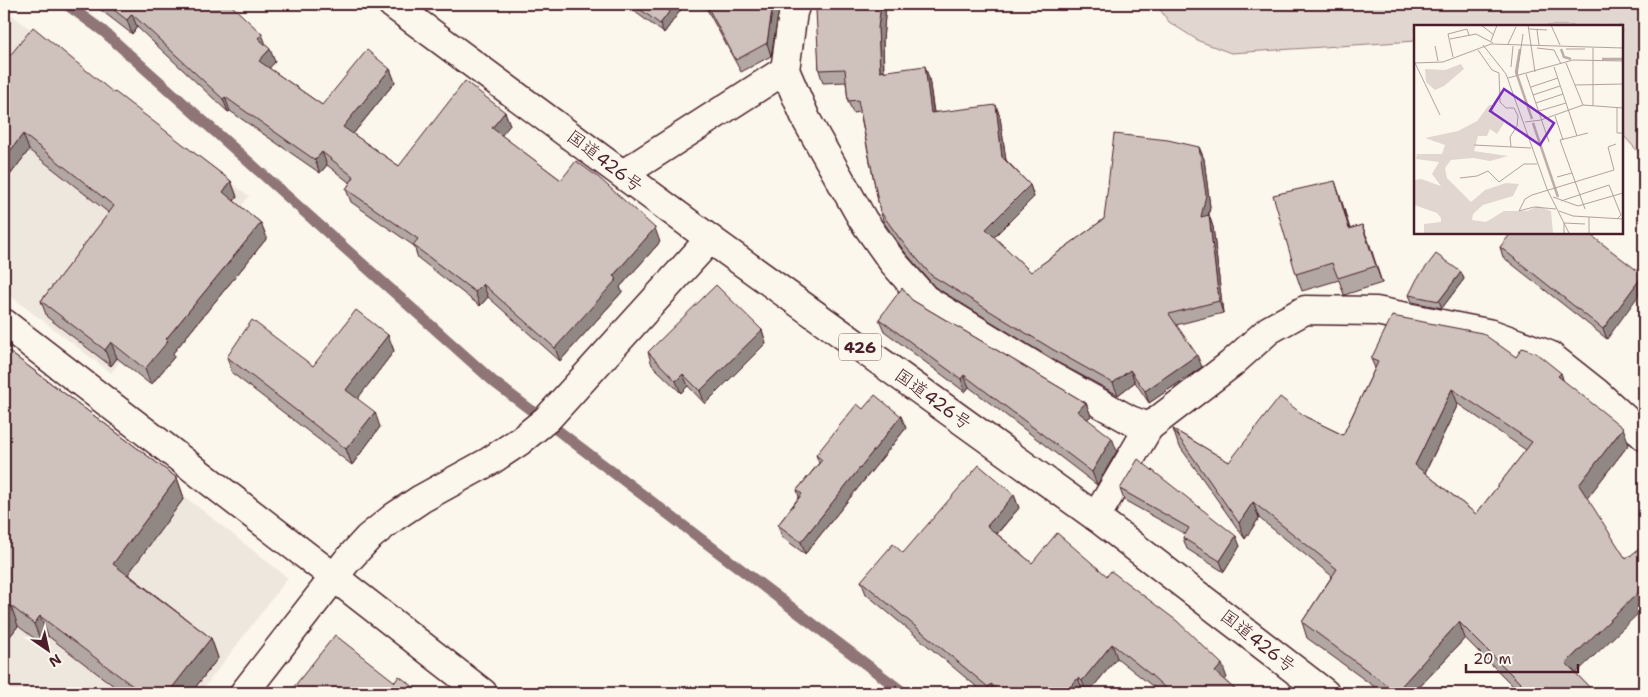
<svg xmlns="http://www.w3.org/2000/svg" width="1648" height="697" font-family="'Shantell Sans','Klee One',sans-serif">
<rect width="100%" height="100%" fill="#fbf7ec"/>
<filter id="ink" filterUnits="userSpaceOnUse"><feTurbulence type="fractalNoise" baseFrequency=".02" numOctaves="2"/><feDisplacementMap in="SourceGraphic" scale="10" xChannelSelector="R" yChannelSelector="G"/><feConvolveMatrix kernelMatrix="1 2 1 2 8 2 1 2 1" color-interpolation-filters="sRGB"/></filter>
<g filter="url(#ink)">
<g fill="#eee7de">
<polygon points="4,9 249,196 111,373 4,291"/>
<polygon points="52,392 288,578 200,693 4,693 4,454"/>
</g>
<polygon fill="#e2d7d0" stroke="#967b7e" points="1156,4 1644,4 1644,158 1622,134 1622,26 1518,26 1515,23 1498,26 1416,26 1415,41 1231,53 1199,41 1169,22"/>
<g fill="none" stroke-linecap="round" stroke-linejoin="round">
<polyline stroke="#907477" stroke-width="11" points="66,4 103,31 494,382 904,693"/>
<g stroke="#4a1f2b" stroke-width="31">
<g id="street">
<polyline points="796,4 793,12 785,70 807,121 863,220 892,261 925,299 1049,375 1130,420 1149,427 1231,364 1269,330 1305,310 1376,311 1492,334 1549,355 1597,393 1644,436"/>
<polyline points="623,174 785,70"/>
<polyline points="4,323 334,577"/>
<polyline points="1096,517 1149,427"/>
</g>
</g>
<g stroke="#4a1f2b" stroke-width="31">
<g id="secondary">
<polyline points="334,577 483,693"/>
<polyline points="244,693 346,562 368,538 394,517 421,499 490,461 520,441 547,419 710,239"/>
</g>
</g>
<g stroke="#4a1f2b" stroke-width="31">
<polyline id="highway" points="392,4 710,239 1096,517 1325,693"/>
</g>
<use href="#street" stroke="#fbf7ec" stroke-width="28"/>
<use href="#secondary" stroke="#fbf7ec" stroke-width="28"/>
<use href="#highway" stroke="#fbf7ec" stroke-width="28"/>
</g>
<g fill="#b2a7a2" stroke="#4a1f2b" fill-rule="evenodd">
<polygon points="93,4 230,4 267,46 275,62 269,68 322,105 390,69 395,82 353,134 399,166 505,112 510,125 501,135 561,180 660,242 620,287 622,292 560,361 488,297 480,306 418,258 414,246 351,202 346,189 350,183 327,165 320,173 230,111 228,112 137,27 132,34"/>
<polygon points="624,4 685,4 664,33"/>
<polygon points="704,4 780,4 771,56 741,72"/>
<polygon points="817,4 886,4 883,40 884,71 929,78 934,112 1000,117 1006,160 1030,185 1034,197 994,237 1031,272 1104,219 1199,147 1204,159 1210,207 1209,215 1213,227 1223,313 1176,325 1202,367 1149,403 1135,382 1118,395 1057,362 935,287 904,251 884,223 880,211 860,112 853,113 848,101 846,82 823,83 819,70"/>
<polygon points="4,63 114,93 231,181 237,197 234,201 261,223 267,238 173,353 174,357 151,385 117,358 111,366 47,317 41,301 109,213 29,150 4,183"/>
<polygon points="1341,199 1350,229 1362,225 1382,283 1344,295 1339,280 1302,291 1296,274"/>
<polygon points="1587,232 1607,339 1503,257 1500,247"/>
<polygon points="1461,272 1464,279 1442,308 1412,302 1409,295"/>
<polygon points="912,300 1086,403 1091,416 1087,419 1117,451 1097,485 969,387 965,392 884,331 879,319"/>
<polygon points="762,330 766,343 705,404 688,386 681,393 652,365 648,352"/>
<polygon points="388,335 394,351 357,399 380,427 352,465 232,373 227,357 313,366"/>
<polygon points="4,348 177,478 184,498 128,574 211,638 218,658 191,693 123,693 48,636 42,644 18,626 4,644"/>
<path d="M 1516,357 L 1561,373 L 1563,381 L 1629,444 L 1587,498 L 1576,674 L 1595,693 L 1520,693 L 1465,638 L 1414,693 L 1383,693 L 1307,638 L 1302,622 L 1332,576 L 1259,518 L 1245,539 L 1178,444 L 1173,429 L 1229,462 L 1306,417 L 1343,435 L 1375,368 L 1371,359 ZM 1458,404 L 1526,450 L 1476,514 L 1425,473 Z"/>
<polygon points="863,409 906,428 805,554 782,537 778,525 799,497 797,490 819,463 816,455"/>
<polygon points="1120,489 1240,546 1224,572 1187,549 1183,538 1185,534 1124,500"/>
<polygon points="1014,495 1019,508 997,534 1032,563 1227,678 1224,680 1239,693 1161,693 1117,658 1088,693 1085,693 1083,691 1081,693 984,693 866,594 861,581 903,553"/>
</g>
<g fill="#918884" stroke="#4a1f2b">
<polygon points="675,4 685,4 664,33 660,24"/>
<polygon points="773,4 780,4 771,56 767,43"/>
<polygon points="881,4 886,4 883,40 884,84 880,72 878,28"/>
<polygon points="132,14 137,27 132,34 127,20"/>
<polygon points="262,34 267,47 258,38"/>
<polygon points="270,49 275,62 264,74 259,61"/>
<polygon points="925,66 929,78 935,125 931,113"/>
<polygon points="390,69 395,82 348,140 343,127"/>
<polygon points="225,97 230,111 228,112 223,99"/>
<polygon points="996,105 1000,117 1007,169 1002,157"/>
<polygon points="505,112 510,125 497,141 492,128"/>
<polygon points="23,134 29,150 4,183 4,159"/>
<polygon points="1199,147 1204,159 1210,207 1205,229 1201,217"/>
<polygon points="322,152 327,165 320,173 315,160"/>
<polygon points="231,181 237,197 228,207 223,192"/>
<polygon points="1335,181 1341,199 1355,246 1349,229"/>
<polygon points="1030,185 1034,197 990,241 986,229"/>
<polygon points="1209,215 1213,227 1223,313 1219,301"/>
<polygon points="261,223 267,238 173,353 174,357 151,385 145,369 166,339"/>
<polygon points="1362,225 1369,242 1382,283 1376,266"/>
<polygon points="655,228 660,242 620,287 622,292 560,361 555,348 613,276"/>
<polygon points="1461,272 1464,279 1442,308 1439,301"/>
<polygon points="1643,275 1644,278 1644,288 1607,339 1603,329"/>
<polygon points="483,284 488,297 480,306 475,292"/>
<polygon points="762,330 766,343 705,404 700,391"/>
<polygon points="388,335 394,351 352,406 346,390"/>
<polygon points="111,342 117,358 111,366 105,350"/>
<polygon points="1197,355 1202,367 1149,403 1145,391"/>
<polygon points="1130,370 1135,382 1118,395 1113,383"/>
<polygon points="1561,373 1566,389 1558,376"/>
<polygon points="683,374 688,386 681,393 676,381"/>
<polygon points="964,375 969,387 965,392 961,379"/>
<polygon points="1452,389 1458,404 1421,481 1415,465"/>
<polygon points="1086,403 1091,416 1081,424 1077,411"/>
<polygon points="375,412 380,427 352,465 346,449"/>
<polygon points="901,416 906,428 805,554 801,542"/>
<polygon points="1623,428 1629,444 1585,501 1579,485"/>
<polygon points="1112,438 1117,451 1097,485 1092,472"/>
<polygon points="177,478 184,498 121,584 113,564"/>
<polygon points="1014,495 1019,508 992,539 987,526"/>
<polygon points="1253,502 1259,518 1245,539 1239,523"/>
<polygon points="1236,536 1240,546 1224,572 1220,561"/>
<polygon points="1644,587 1644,608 1571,678 1566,663"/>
<polygon points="11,606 18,626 4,644 4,615"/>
<polygon points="40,616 48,636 42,644 34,624"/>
<polygon points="1459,622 1465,638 1414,693 1396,693 1396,692"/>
<polygon points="211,638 218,658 191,693 168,693"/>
<polygon points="1112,644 1117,658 1088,693 1087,693 1082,681"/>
<polygon points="1222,664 1227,678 1220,685 1215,672"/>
<polygon points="1078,678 1083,691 1081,693 1065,693"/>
<polygon points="991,684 995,693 990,693 988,687"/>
</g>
<g fill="#cfc2bc" stroke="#4a1f2b" fill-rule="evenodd">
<polygon points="106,4 230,4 262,34 258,38 270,49 259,61 322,105 367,50 390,69 343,127 399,166 465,81 505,112 492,128 561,180 576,161 598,177 655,228 613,276 617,279 555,348 483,284 475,292 413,245 418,239 346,189 354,177 322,152 315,160 225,97 223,99 132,14 127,20"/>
<polygon points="633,4 675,4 660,24"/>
<polygon points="706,4 773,4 767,43 736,60"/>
<polygon points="817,4 881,4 878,28 880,72 925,66 931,113 996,105 1002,157 1030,185 986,229 1031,272 1104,219 1114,134 1168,140 1199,147 1206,195 1201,217 1209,215 1219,301 1169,314 1197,355 1145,391 1130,370 1113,383 1052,349 931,275 900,239 880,211 858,100 848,101 845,69 819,70 816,10"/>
<polygon points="33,27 114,93 115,92 231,181 223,192 261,223 166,339 168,341 145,369 111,342 105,350 41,301 114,206 23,134 4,159 4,63"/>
<polygon points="1335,181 1349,229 1362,225 1376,266 1338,278 1332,263 1296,274 1273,195"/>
<polygon points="1512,232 1587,232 1643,275 1603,329 1500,247"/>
<polygon points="1436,254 1461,272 1439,301 1409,295 1417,279"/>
<polygon points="716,285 762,330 700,391 683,374 676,381 648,352"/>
<polygon points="902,288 912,300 1086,403 1077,411 1112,438 1092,472 964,375 961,379 879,319"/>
<polygon points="356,310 388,335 346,390 375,412 346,449 227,357 252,320 313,366"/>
<path d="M 1392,316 L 1482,333 L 1516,357 L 1522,348 L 1536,353 L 1561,373 L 1558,376 L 1623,428 L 1579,485 L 1626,559 L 1644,545 L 1644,587 L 1566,663 L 1595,693 L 1530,693 L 1459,622 L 1396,692 L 1302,622 L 1337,569 L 1253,502 L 1239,523 L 1173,429 L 1229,462 L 1280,397 L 1306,417 L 1343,435 L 1378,362 L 1371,359 ZM 1452,389 L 1532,442 L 1476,514 L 1415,465 Z"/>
<polygon points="4,348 177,478 113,564 211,638 168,693 142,693 40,616 34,624 11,606 4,615"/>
<polygon points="875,395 901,416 801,542 778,525 802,494 797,490 822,460 816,455 857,404 863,409"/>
<polygon points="1138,459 1236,536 1220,561 1183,538 1189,528 1120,489"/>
<polygon points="979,465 1014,495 987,526 1032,563 1057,533 1107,576 1111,571 1177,621 1222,664 1215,672 1239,693 1171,693 1151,675 1112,644 1082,681 1078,678 1065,693 1002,693 991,684 988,687 861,581 893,544 903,553"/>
<polygon points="335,635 395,682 399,676 422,693 289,693"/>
<polygon points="1644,680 1644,693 1631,693"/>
</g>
</g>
<g text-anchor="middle" stroke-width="4" stroke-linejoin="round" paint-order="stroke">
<rect fill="#fbf7ec" stroke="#7f6065" stroke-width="1" x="839" y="333.5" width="42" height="27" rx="4"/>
<g font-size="16" font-weight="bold" fill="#4a1f2b">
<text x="860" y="353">426</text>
</g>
<g font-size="18" fill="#4a1f2b" stroke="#fbf7ec">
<text transform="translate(605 161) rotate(37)" y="6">国道426号</text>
<text transform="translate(933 399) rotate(36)" y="6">国道426号</text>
<text transform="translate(1258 641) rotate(38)" y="6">国道426号</text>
</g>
</g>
<g transform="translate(1414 25)">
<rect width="209" height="209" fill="#fbf7ec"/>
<path d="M 47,39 L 50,44 L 30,61 L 21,65 L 12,57 L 11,44 L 31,45 ZM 75,80 L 79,80 L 80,88 L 89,93 L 90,98 L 83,109 L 76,104 L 73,111 L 64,111 L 60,126 L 94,131 L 76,136 L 59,133 L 37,135 L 31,143 L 33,153 L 57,177 L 71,165 L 92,158 L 105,159 L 99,171 L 69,180 L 59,189 L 58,195 L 72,197 L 90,186 L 113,186 L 124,181 L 137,186 L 139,208 L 10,208 L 10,199 L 27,197 L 27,193 L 23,188 L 0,180 L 0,155 L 7,154 L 27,161 L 18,149 L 25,137 L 2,134 L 3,129 L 28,129 L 31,120 L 11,113 L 44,106 L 63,96 Z" fill="#e2d7d0"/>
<path fill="none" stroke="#bfadaa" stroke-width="2.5" d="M 106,24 L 102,47 L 118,94M 147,24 L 150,32 L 157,34M 188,34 L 209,34M 119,98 L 144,172"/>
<path fill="none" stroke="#b4a19f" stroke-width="1" d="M 67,0 L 80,10M 114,0 L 121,47M 137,0 L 146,20M 115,4 L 133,5M 123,5 L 125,20M 36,14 L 62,9 L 79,18M 77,16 L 83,0M 94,19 L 102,2M 69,20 L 92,49 L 133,164 L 155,208M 21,21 L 24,36M 123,23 L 140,25 L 147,39M 179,23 L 179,81M 152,24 L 171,24M 64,25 L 78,45 L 85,48M 39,32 L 34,9 L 53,4 L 55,10M 0,38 L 29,37 L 77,19 L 209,23M 1,38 L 26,90M 152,38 L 169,80M 97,42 L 99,21M 140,42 L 163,111M 85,48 L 86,77 L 92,83 L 100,83 L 104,91 L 103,101 L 96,112 L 97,122M 112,49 L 135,117M 103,50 L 109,9M 94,53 L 159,35 L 209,36M 161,60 L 209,59M 117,62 L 144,53M 119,70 L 146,61M 122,78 L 149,69M 169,80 L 209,83M 203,83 L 203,108 L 209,108M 125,86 L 152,78M 141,91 L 149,115M 111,97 L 127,95 L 169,80M 60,120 L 117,123M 143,152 L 158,148M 46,153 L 63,151 L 74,146 L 85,157 L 110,139 L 123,139M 139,172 L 164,181 L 209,168M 147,176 L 195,160 L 207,190 L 203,194M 171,184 L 146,115 L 174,108M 105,186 L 111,174 L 118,170 L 200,145 L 194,122 L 202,119M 105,186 L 120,182 L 142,184M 145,186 L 159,191 L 209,194M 150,208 L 150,198 L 171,199M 175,208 L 175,192"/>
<path fill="#7b2cbf" fill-opacity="0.15" stroke="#7b2cbf" stroke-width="2.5" d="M 90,64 L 140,98 L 126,120 L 76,86 Z"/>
<rect width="209" height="209" fill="none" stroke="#4a1f2b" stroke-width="2.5"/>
</g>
<rect width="1648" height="697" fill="none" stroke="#fbf7ec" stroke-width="20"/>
<rect x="10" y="10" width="1628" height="677" fill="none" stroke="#4a1f2b" stroke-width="2" filter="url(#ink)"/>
<g transform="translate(48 650) rotate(146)" stroke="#fbf7ec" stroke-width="4" paint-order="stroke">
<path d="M0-4L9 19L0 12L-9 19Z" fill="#4a1f2b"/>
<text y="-8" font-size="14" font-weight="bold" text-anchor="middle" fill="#4a1f2b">N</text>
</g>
<path d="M1466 664v8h112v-8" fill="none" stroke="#4a1f2b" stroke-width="2.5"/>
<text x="1473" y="664" font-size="15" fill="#4a1f2b" stroke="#fbf7ec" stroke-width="4" paint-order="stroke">20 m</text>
</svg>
